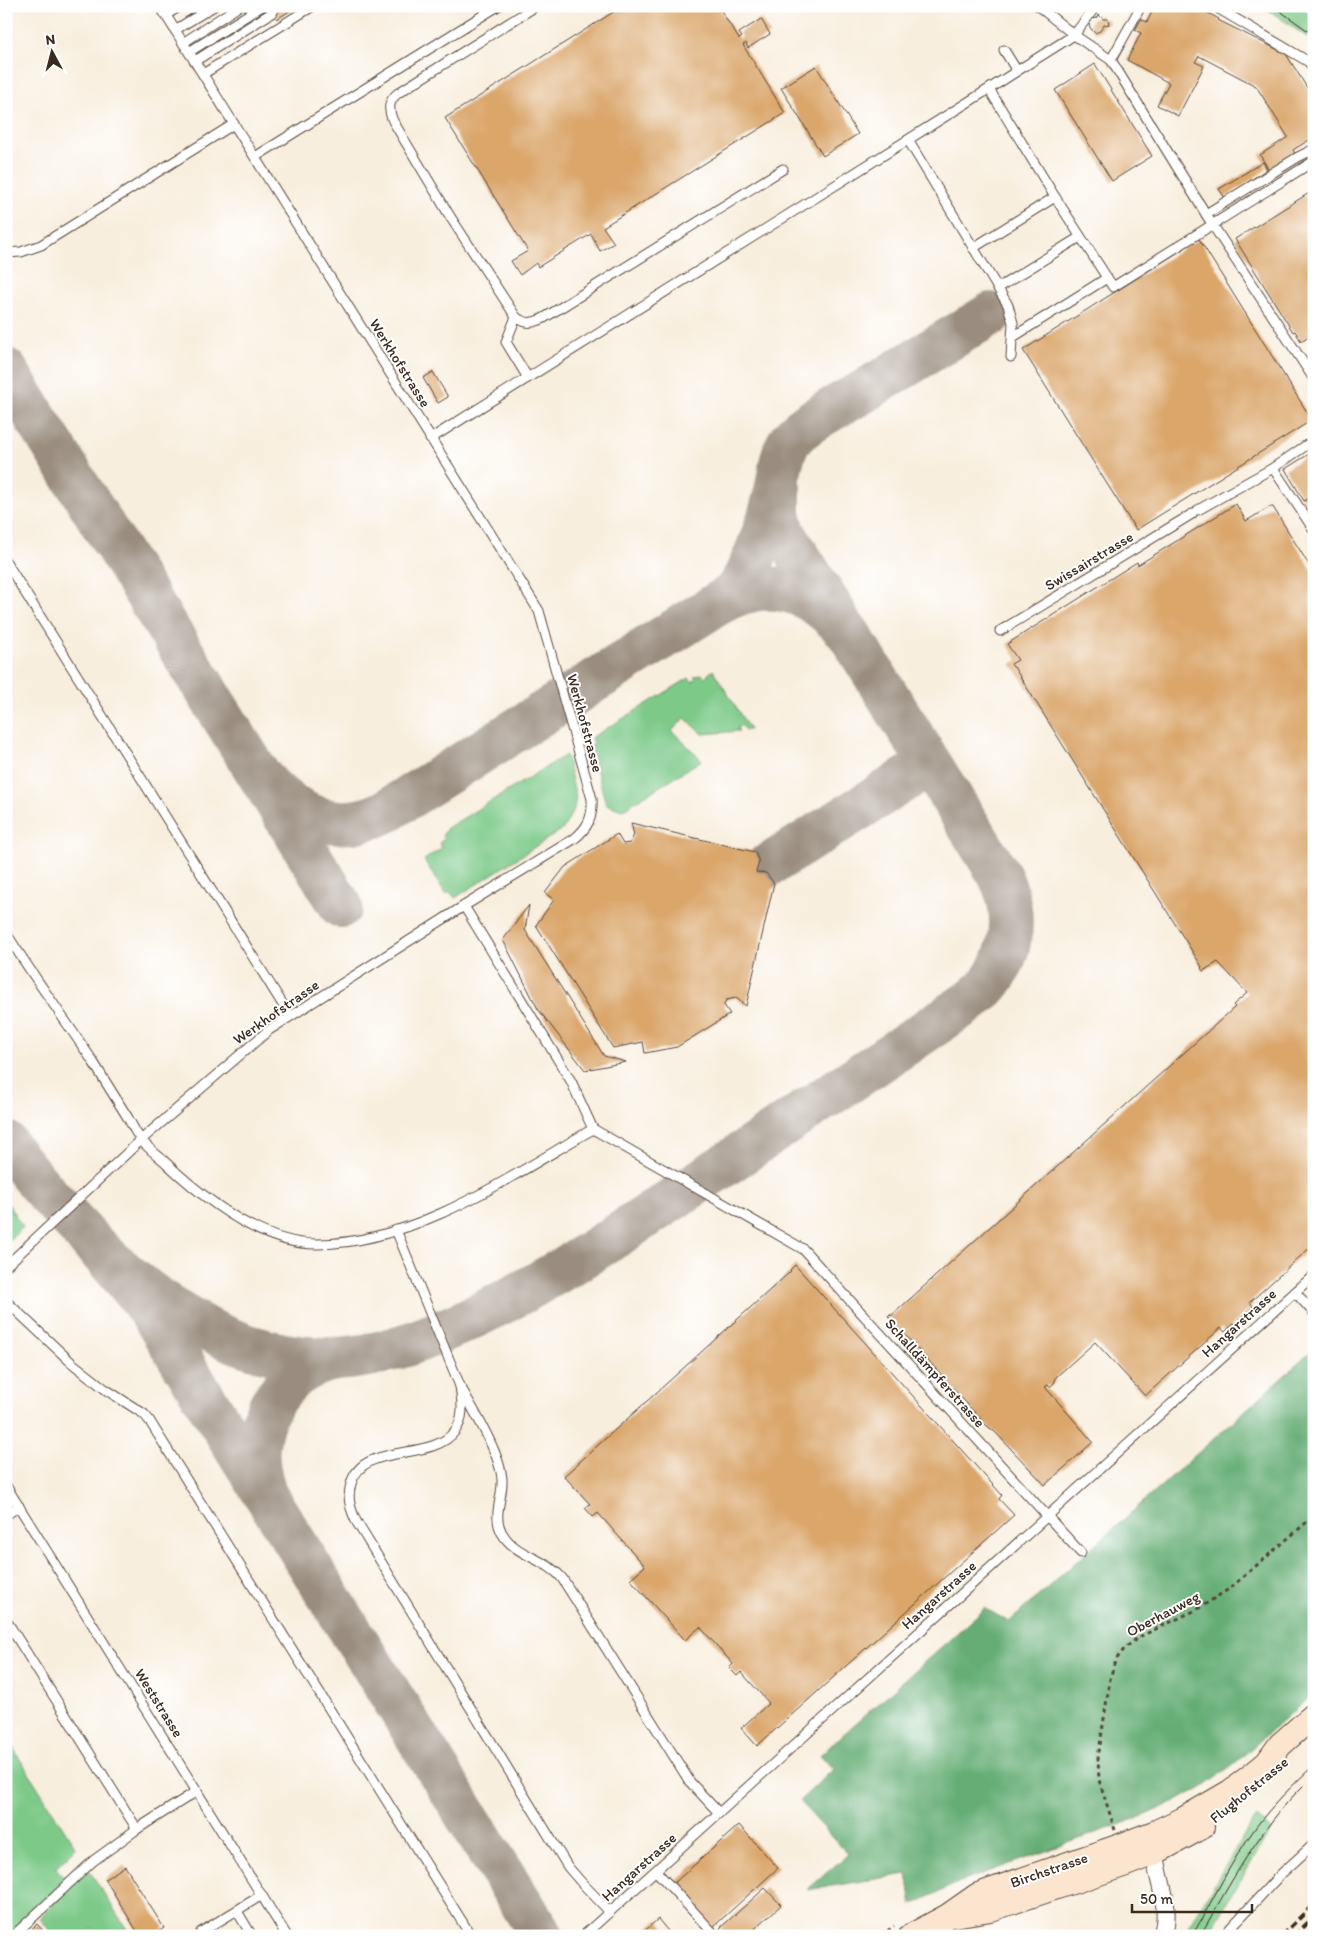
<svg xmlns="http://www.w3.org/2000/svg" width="1320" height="1942" font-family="Itim,sans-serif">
<rect width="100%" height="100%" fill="#fff"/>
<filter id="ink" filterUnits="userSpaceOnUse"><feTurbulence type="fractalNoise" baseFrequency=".02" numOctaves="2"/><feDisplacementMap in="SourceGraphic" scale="10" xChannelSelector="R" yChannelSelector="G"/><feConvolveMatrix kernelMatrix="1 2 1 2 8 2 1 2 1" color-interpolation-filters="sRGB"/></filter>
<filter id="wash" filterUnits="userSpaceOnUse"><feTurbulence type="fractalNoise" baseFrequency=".0096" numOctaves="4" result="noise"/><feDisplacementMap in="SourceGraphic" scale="20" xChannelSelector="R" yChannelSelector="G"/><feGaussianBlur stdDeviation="1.12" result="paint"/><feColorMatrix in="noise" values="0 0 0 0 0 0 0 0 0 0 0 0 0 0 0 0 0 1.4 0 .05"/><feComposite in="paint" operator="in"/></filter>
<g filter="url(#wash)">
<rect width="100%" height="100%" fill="#f8eedd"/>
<g fill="#7cc988" stroke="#5c7a53">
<polygon points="1263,6 1300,6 1314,16 1314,42"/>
<polygon points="713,670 750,730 745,730 741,725 737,728 739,731 703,734 685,718 672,731 702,760 622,810 606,804 590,746 593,743 591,738 689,678 692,682 696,679 694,677 702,674 705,677"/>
<polygon points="566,755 576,797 574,809 563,829 455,898 450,892 446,894 424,860 442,848 439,843 444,839 442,836 447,828"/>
<polygon points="6,1201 23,1227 6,1244"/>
<polygon points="6,1737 76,1848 56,1868 67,1881 7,1936"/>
<polygon points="1257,1818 1271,1830 1207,1936 1183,1936 1247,1830"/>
<polygon points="89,1870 131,1936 113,1936 108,1930 101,1936 98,1936 92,1929 84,1936 55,1936 40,1919 47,1909"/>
</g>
<polygon fill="#65ad74" stroke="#506c49" points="1314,1349 1314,1693 1235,1763 1200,1789 1149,1814 960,1882 912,1905 907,1874 807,1890 848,1854 799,1801 834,1769 820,1755 985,1608 1009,1622"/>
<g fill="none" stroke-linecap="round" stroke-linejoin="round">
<g stroke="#9a8c7e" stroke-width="44">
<polyline points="6,370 341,906"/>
<polyline points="779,488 779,515 784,533 836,615"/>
<path d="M 261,777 C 294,816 336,836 385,812 L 730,596 C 750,580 772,512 777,486 C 780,471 781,455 789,442 C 799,425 843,403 861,393 C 904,367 947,341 991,314"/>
<polyline points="707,904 930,764"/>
<path d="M 6,1143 C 51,1206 111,1255 155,1319 L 542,1936"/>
<path d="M 92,1243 C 159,1307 234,1360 332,1359 C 379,1358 421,1341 463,1322 C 554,1280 636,1223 720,1168 C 803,1113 886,1057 969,1002 C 1012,973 1023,916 997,871 L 849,634 C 811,590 769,573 716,605"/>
<path d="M 263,1486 C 244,1431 277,1369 336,1359"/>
</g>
</g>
<g id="blocks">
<g fill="#daa66a">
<polygon points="270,6 302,6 297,10 296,7 277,19"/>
<polygon points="623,6 718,6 739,39 742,37 739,33 761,19 770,34 748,48 746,43 743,45 785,113 603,227 614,243 600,251 591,234 538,267 536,263 520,275 511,261 528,251 445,118"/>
<polygon points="1155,6 1195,6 1219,19 1218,20 1286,54 1314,99 1314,137 1293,150 1295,154 1269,170 1260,155 1288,137 1256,86 1199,56 1195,62 1204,66 1178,116 1157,105 1169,83 1127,60 1141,33 1135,30 1141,19 1147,22"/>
<polygon points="1099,15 1103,19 1108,19 1109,24 1104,25 1100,31 1095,33 1091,29 1089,25 1092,19 1097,18"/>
<polygon points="1095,64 1152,156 1112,181 1055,90"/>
<polygon points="816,66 858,134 823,156 781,88"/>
<polygon points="1263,162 1267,169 1225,198 1219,189"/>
<polygon points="1314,190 1314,333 1301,341 1295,331 1293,332 1235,239"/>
<polygon points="1199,239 1312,420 1136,530 1023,350"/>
<polygon points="433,372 448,397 438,403 423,378"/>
<polygon points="1314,451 1314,495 1304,501 1285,469"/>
<polygon points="1236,504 1246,521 1270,507 1273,507 1314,573 1314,1244 1250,1302 1253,1306 1225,1332 1221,1328 1145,1396 1095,1342 1057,1376 1054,1380 1055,1382 1050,1387 1048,1385 1045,1387 1093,1442 1045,1485 995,1432 986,1425 888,1316 890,1314 891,1316 1235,1007 1233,1005 1247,993 1218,962 1203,971 1201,968 1202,967 1014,667 1013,667 1011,664 1018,660 1007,644 1137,562 1138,565"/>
<polygon points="631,823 755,852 759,862 756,872 766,873 774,883 746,1006 736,998 726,1000 724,1005 730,1014 677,1047 645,1053 643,1042 613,1048 536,925 554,900 545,893 565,867 617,834 623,844 630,843 634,835"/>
<polygon points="529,905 525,930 604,1056 626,1062 585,1070 538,1009 503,940"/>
<polygon points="795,1265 1002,1495 999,1499 1014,1515 757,1746 741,1728 769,1703 741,1672 737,1676 729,1668 733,1664 700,1627 685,1640 630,1579 645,1566 598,1513 593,1517 585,1508 590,1504 564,1476 791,1271 790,1270"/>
<polygon points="739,1825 778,1868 713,1927 673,1884"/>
<polygon points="125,1866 164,1928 152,1936 140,1936 105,1879"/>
<polygon points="765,1888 781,1905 747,1936 727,1936 720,1928"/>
<polygon points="658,1919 672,1936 639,1936"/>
<polygon points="37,1924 47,1935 46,1936 38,1936 32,1929"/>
</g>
</g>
</g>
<g filter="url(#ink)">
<use href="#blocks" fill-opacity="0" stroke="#57473b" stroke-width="1"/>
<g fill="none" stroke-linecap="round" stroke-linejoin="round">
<g stroke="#57473b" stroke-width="11">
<g id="service">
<path d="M 536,6 L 398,93 C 388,101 388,109 393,121 L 451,218 L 516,317 C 526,325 534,323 544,318 L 783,169"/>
<polyline points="1038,6 1074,35 1096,6"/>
<polyline points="1214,6 1309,62 1314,69"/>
<polyline points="166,15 180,6"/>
<polyline points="175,30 214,6"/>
<polyline points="183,43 239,6"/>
<polyline points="1004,50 1017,71 1074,35 1111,60 1212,224 1314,379"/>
<polyline points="189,52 262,6"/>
<polyline points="1111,60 1141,6"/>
<polyline points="195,61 273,12"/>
<polyline points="203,74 313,6"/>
<polyline points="989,89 1017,71"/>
<polyline points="908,140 1008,305 1013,323 1011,357"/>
<polyline points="255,157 498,6"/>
<polyline points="1206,214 1298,157 1314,149"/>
<polyline points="973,248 1055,197"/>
<polyline points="6,253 21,252 41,245 234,124"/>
<polyline points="998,288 1080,237"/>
<polyline points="516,317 506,342 528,378"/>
<polyline points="1013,337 1107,278"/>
<polyline points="430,439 989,89 1055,197 1113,287 1314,161"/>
<polyline points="1273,468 1314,440"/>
<polyline points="1198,510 1273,468 1314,530"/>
<polyline points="6,562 290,1016"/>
<polyline points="1000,631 1192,514"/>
<polyline points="464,906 571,1081 593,1129 803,1249 1081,1553"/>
<path d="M 6,933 C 33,976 63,1017 92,1060 C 104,1079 116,1099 128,1118 C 132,1125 136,1134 142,1141 C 148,1148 157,1155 164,1161 C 203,1198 262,1245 318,1244 C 416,1243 511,1176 593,1129"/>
<polyline points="396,1230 460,1386"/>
<path d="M 6,1266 L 141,1140 L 269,1030 L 464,906 L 574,839 C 588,828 593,817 592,799 L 539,611 L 160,6"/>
<polyline points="1295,1292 1314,1313"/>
<polyline points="6,1301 72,1363 105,1389 144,1414 149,1420 471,1936"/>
<polyline points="6,1486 287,1936"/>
<polyline points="6,1515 19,1506"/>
<polyline points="6,1620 137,1829"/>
<polyline points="656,1871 716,1936"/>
<polyline points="237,1911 252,1936"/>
<path d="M 610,1912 L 581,1882 L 568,1867 L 356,1521 C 350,1508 347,1497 351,1484 C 362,1441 431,1463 455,1431 C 465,1418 462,1401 460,1386 C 473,1409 501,1455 502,1480 C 503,1498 492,1515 502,1533 C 515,1556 545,1558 562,1578 L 690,1782 L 719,1813"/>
<polyline points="13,1936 93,1861 137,1829 197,1791"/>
<polyline points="203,1936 201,1932 262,1895"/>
<polyline points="583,1936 1314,1275"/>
<polyline points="1223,1936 1281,1874 1314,1844"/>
</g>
</g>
<g stroke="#57473b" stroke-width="20">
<path id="minor" d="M 1154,1841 C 1153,1873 1174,1904 1162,1936"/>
</g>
<g stroke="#57473b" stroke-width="26">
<g id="secondary">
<polyline points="954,1915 991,1909 1126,1864 1154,1853 1202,1827"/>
<polyline points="911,1936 948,1916 978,1895 1120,1846 1154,1833 1182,1820 1230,1792 1251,1776 1267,1763 1280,1745 1314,1715"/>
</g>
</g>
<g stroke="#57473b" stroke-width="3" stroke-dasharray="4 4" stroke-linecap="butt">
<polyline points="1307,6 1314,11"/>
<polyline points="1115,1830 1099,1780 1098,1758 1110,1679 1115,1661 1125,1648 1139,1637 1196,1610 1229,1589 1314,1516"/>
<polyline points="881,1936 894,1926"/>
</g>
<use href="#service" stroke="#fff" stroke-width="9"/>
<use href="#minor" stroke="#fff" stroke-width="18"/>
<use href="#secondary" stroke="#fce5cf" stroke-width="24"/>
<g stroke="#3b2a1e" stroke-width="1">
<polyline points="1273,6 1314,35"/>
<path d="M 1192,1936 C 1213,1900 1231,1861 1256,1827 C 1273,1804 1293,1785 1314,1765"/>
<path d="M 1200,1936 C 1231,1882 1259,1829 1303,1786"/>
</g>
<g stroke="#3b2a1e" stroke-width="4" stroke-dasharray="8 4" stroke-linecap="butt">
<polyline points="1281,1936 1314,1904"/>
<polyline points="1294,1936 1314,1917"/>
</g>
</g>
</g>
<g text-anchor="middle" stroke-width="4" stroke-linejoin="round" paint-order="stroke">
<g font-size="15" fill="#3b2a1e" stroke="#fff">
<text transform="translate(400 363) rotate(58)" y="5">Werkhofstrasse</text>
<text transform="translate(1089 561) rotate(-31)" y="5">Swissairstrasse</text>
<text transform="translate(585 723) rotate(75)" y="5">Werkhofstrasse</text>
<text transform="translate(276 1012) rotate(-35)" y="5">Werkhofstrasse</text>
<text transform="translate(1239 1323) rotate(-42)" y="5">Hangarstrasse</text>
<text transform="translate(935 1373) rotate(48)" y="5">Schalldämpferstrasse</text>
<text transform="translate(939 1595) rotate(-42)" y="5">Hangarstrasse</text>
<text transform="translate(1163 1614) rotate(-28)" y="5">Oberhauweg</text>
<text transform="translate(159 1703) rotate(58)" y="5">Weststrasse</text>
<text transform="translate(1249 1790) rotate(-39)" y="5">Flughofstrasse</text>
<text transform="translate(639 1867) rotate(-42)" y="5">Hangarstrasse</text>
<text transform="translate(1049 1870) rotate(-19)" y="5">Birchstrasse</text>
</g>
</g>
<rect width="1320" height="1942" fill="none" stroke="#fff" stroke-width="25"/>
<g transform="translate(52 52) rotate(353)" stroke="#ffffff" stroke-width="4" paint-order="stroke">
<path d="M0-4L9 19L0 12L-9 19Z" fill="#3b2a1e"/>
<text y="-8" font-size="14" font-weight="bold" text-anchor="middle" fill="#3b2a1e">N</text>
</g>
<path d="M1132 1904v8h120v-8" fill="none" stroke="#3b2a1e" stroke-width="2.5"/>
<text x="1140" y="1904" font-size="15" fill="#3b2a1e" stroke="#ffffff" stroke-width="4" paint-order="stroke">50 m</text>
</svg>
